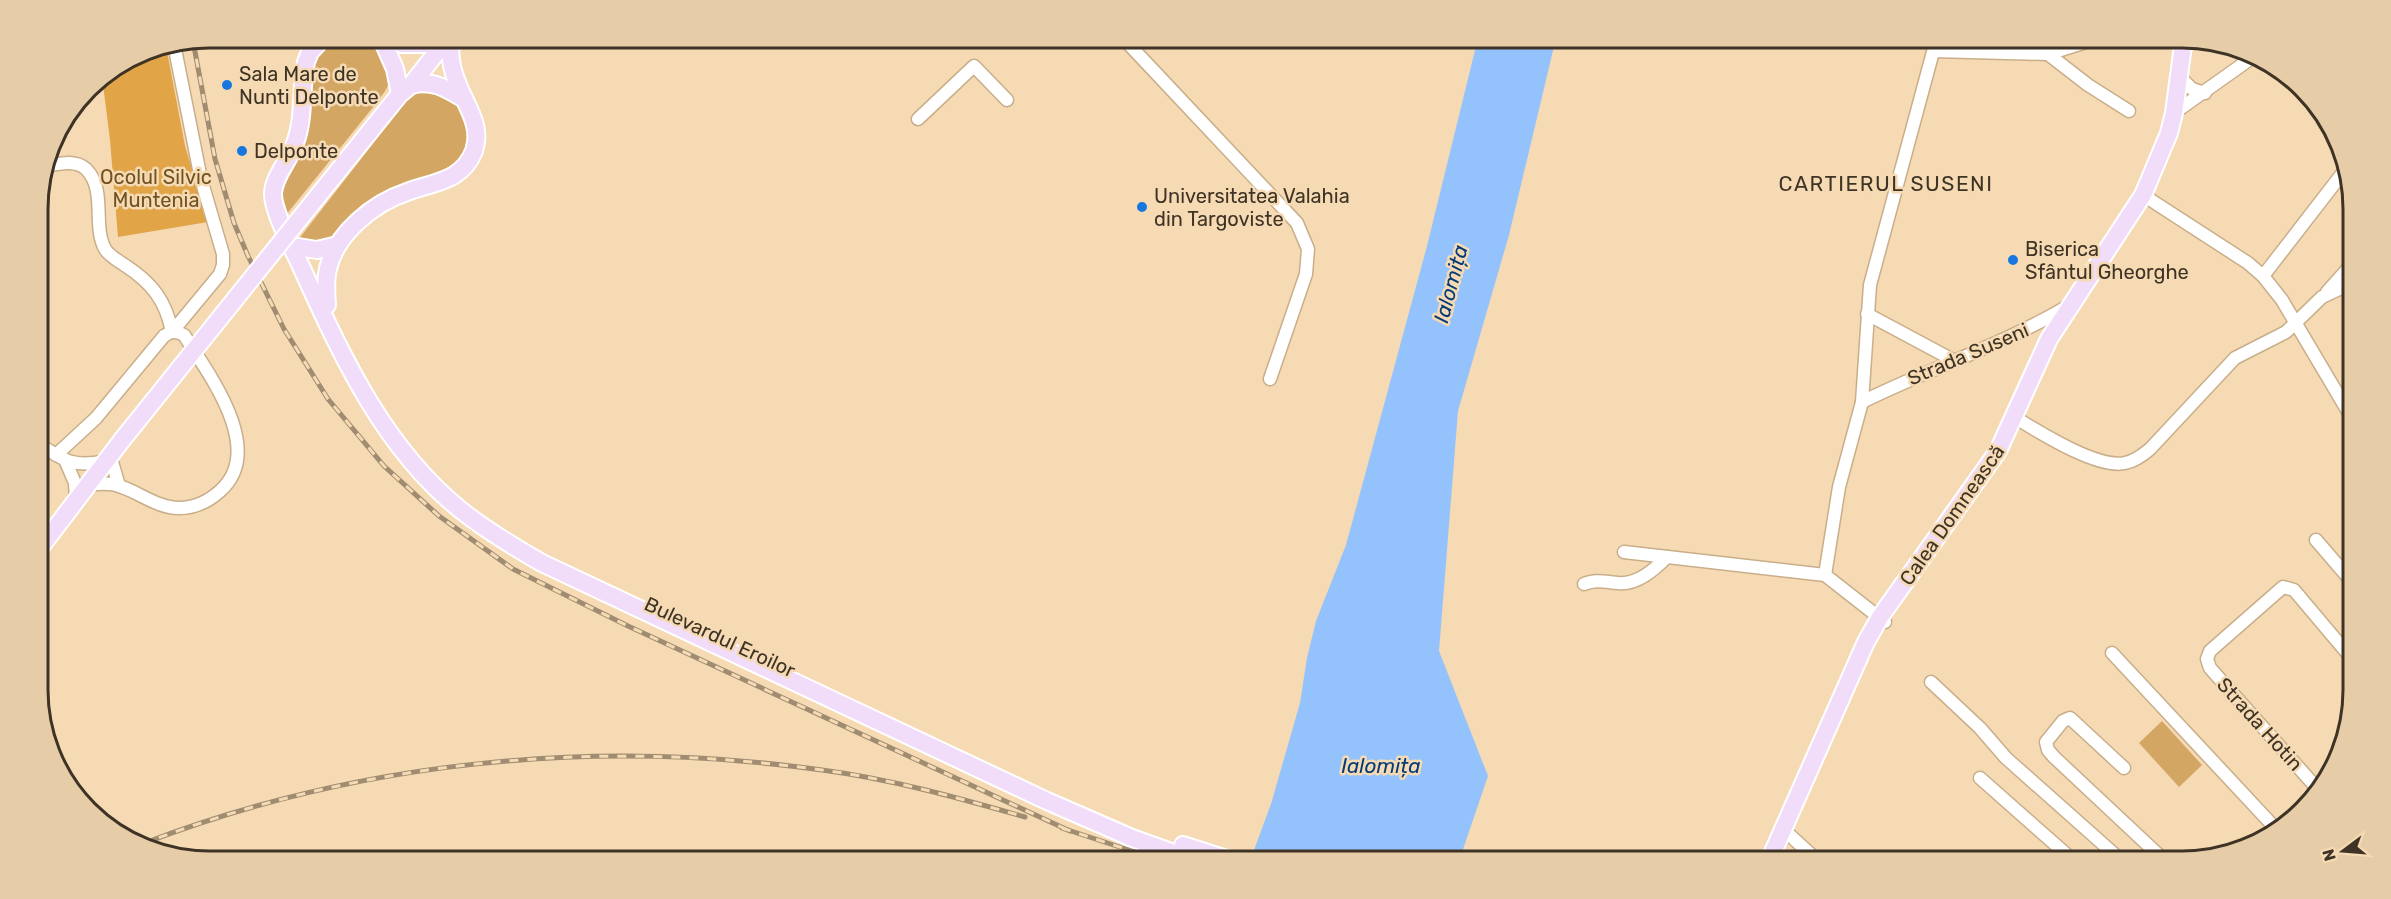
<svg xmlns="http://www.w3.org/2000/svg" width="2391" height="899" font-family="Rubik,sans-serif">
<rect width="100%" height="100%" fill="#f5dab4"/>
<g fill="#d4a664">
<path d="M 340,38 C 350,38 364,35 373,41 C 384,50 393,72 388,85 C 386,91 381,96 378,101 L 286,215 C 284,209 280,202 279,197 C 278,183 303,145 308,128 C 315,105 305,75 318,55 C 323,46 331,41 340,38 Z"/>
<path d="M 421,87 C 443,95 462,100 466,127 C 476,177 407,178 375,197 C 355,209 340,228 326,245 L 298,240 L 413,92 Z"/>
<polygon points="2162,721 2202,765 2179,787 2139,743"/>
</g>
<polygon fill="#e1a446" points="166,46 185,146 208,222 118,237 110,140 102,76 143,50"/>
<polygon fill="#94c2fd" points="1478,38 1556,38 1509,235 1458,411 1439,651 1488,776 1459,861 1250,861 1271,804 1300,703 1307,658 1316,621 1346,545 1427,246"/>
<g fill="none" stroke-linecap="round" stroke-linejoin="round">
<g stroke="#c9ae8a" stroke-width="15">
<g id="minor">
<polyline points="1122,37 1297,223 1308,249 1306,274 1270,379"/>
<polyline points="1934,51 2048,54 2102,37"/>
<polyline points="2048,54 2088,85 2129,111"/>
<polyline points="2185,82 2192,89 2205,93"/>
<polyline points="2174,113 2253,57"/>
<polyline points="918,119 974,66 1007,100"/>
<path d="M 46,166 C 59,164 75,159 86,169 C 107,190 92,225 105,249 C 109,256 119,261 126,266 C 152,283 166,301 172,332"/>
<polyline points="2143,195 2248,263 2263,276 2282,300 2353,420"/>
<polyline points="2263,276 2345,170"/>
<polyline points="2327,292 2352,264"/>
<polyline points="1867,314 1953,360"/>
<polyline points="172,332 220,274 223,265 223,254 201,179 174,44"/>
<path d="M 1862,402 C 1931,368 2005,344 2070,305"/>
<path d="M 2014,417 C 2039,432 2097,469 2125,463 C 2135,461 2143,455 2150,449 L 2235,358 L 2286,332 L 2322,297 L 2352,283"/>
<path d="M 39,444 C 65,461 74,468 105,461"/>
<path d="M 56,455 L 96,418 L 164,336 C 171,331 175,331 184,335 C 208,373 267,450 220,491 C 209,501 195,508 179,508 C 157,508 139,492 119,486 C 109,482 97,484 87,485"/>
<polyline points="110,455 119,486"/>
<polyline points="66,462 75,483 76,500"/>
<polyline points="2316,540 2353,583"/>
<polyline points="1624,552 1825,575"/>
<polyline points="1825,575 1839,487 1862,402 1870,285 1937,37"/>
<polyline points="1825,575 1885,622"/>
<path d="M 1584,584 C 1595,579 1606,582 1618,583 C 1637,585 1654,570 1667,557"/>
<polyline points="2112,653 2277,830"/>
<polyline points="1931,682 1980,728 2006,758 2122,861"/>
<polyline points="2124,768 2070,718 2063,721 2046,742 2048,750 2054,757 2165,861"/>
<polyline points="1980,778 2074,861"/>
<polyline points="2315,786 2210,668 2207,659 2210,651 2283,587 2294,590 2353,660"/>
<polyline points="1783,829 1818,861"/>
</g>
</g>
<g stroke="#fff" stroke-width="20">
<g id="major">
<path d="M 324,37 L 310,52 L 306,62 C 300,89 305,117 295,143 C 290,160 274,175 273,193 C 272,212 296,254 304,273 C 343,359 386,451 462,511 C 487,531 514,547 542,563 L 1047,801 L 1132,838 L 1196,861"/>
<polyline points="381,37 395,69 400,94"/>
<polyline points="382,37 402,44 435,44"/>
<path d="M 411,85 C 431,79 446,88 464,99"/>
<polyline points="391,105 400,94 411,85 449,37"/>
<polyline points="292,246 317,250 338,245"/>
<path d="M 327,305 C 326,293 325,281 328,269 C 336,233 374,203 407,192 C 433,182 462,182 474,151 C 483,125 465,105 457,82 C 451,68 449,53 451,37"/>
<polyline points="40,548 122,440"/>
<polyline points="1183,845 1233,861"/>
<polyline points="1769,861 1866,642 1880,617 1998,451 2049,339 2143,195 2169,133 2174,113 2184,38"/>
</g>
</g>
<use href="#minor" stroke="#fff" stroke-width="12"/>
<use href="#major" stroke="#f1dcfa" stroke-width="16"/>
<g stroke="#a08c71" stroke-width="5">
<g id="rail">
<polyline points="193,41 215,159 234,223 248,256 284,329 328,399 384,466 439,516 513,569 628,626 1070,831"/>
<polyline points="1062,828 1162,861"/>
<path d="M 142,844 C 358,761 593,738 822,770 C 891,779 959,798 1025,817"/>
</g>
</g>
<use href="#rail" stroke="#f5dab4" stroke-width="3" stroke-dasharray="9" stroke-linecap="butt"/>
<g stroke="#fff" stroke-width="20" stroke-linecap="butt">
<polyline id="major-bridge" points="122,440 391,105"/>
</g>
<use href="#major-bridge" stroke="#f1dcfa" stroke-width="16"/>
</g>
<g fill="#1777df" stroke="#f5dab4" stroke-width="2">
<circle cx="227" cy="85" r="6"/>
<circle cx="242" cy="151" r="6"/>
<circle cx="1142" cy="207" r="6"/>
<circle cx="2013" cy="260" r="6"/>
</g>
<g text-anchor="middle" stroke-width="5" stroke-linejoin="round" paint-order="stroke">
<g font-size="20" fill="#3e3324" stroke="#f5dab4" text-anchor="start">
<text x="239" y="81">Sala Mare de<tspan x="239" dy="23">Nunti Delponte</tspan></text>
<text x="254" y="158">Delponte</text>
<text x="1154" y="203">Universitatea Valahia<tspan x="1154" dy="23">din Targoviste</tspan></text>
<text x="2025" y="256">Biserica<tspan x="2025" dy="23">Sfântul Gheorghe</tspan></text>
</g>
<g font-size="20" fill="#705120" stroke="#f5dab4">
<text x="156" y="184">Ocolul Silvic<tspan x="156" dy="23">Muntenia</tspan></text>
</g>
<g font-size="20" fill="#3e3324" stroke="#f5dab4">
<text transform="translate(1968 354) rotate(-23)" y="7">Strada Suseni</text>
<text transform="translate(1952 515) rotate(-55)" y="7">Calea Domnească</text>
<text transform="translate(720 637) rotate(25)" y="7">Bulevardul Eroilor</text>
<text transform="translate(2260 724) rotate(48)" y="7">Strada Hotin</text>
</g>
<g font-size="21" letter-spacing="1.5" fill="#3e3324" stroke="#f5dab4">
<text x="1886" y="191">CARTIERUL SUSENI</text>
</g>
<g font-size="21" font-style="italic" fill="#053c78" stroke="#f5dab4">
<text transform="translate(1451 284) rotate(-75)" y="7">Ialomița</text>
<text x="1381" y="773">Ialomița</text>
</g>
</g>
<path d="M0 0H2391V899H0ZM209 48H2182A161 161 0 0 1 2343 209V690A161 161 0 0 1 2182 851H209A161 161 0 0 1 48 690V209A161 161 0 0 1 209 48Z" fill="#e6cda8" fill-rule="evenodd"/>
<path fill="none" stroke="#3e3324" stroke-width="3" d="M209 48H2182A161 161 0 0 1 2343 209V690A161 161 0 0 1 2182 851H209A161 161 0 0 1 48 690V209A161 161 0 0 1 209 48Z"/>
<g transform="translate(2343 851) rotate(254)" stroke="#f5dab4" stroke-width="4.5" paint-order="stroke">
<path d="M0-4.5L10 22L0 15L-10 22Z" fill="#3e3324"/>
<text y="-9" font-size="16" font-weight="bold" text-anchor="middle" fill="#3e3324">N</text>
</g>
</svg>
